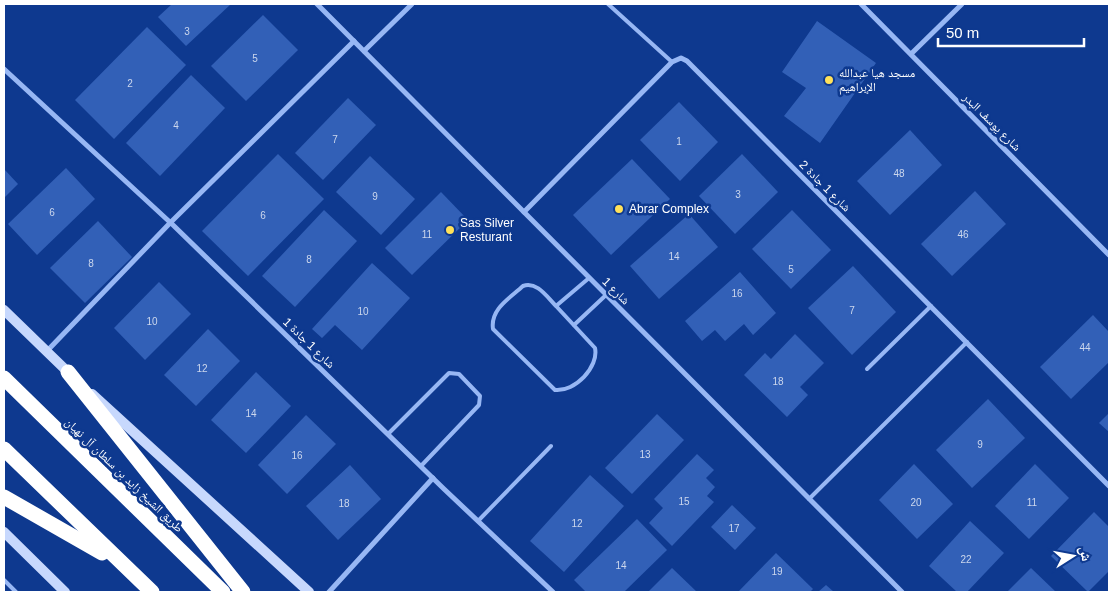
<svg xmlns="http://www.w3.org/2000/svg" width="1113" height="596" font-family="Arial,'Noto Naskh Arabic',sans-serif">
<rect width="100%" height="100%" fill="#0e398f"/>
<g fill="#3260b7">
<polygon points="172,4 231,4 186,46 158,17"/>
<polygon points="263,15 298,50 246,101 211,66"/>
<polygon points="817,21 876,63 820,143 784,116 806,88 782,72"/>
<polygon points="147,27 186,65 114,139 75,100"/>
<polygon points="191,75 225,108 160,176 126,143"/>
<polygon points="348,98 376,125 323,180 295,153"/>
<polygon points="679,102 718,142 680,181 640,140"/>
<polygon points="910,130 942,165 890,215 857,181"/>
<polygon points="278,154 324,199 248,276 202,231"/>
<polygon points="742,154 778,192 735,234 699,196"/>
<polygon points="370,156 415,199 381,235 336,192"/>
<polygon points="632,159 670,199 611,255 573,215"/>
<polygon points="66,168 95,199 37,255 8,224"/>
<polygon points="4,169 18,184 4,198"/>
<polygon points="975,191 1006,224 952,276 921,244"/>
<polygon points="441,192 468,220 412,275 385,248"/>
<polygon points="324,210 357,241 295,307 262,276"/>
<polygon points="792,210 831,250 791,289 752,249"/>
<polygon points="689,214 718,247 659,299 630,266"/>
<polygon points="98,221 132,257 85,303 50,268"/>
<polygon points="372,263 410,298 362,350 335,325 322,338 312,329"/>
<polygon points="853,266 896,312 852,355 808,308"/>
<polygon points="740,272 776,313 753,335 744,324 725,341 715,330 702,341 685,321"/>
<polygon points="159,282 191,314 145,360 114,328"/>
<polygon points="1093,315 1109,332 1109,362 1071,399 1040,367"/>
<polygon points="208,329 240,361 196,406 164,375"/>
<polygon points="795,334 824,363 800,387 808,395 787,417 744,375 765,353 771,359"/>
<polygon points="256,372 291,406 246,453 211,420"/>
<polygon points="988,399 1025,438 972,488 936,450"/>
<polygon points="1109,413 1109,432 1099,423"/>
<polygon points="657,414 684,440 632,494 605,468"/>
<polygon points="306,415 336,444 287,494 258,465"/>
<polygon points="697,454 714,470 706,478 715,487 707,496 714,502 672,546 649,523 663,508 654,499"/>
<polygon points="914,464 953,504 917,539 879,500"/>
<polygon points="1035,464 1069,498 1029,539 995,506"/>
<polygon points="350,465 381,499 338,540 306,506"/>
<polygon points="590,475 624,506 564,572 530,541"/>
<polygon points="732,505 756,528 735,550 711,527"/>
<polygon points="1094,512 1109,527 1109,571 1088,592 1051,556"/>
<polygon points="637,519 667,550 624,592 586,592 574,580"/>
<polygon points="970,521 1004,553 967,592 957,592 929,566"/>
<polygon points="776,553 813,589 810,592 738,592"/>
<polygon points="672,568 697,592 648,592"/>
<polygon points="1031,568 1056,592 1007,592"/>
<polygon points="826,585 834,592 818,592"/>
</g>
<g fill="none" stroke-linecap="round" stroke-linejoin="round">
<g stroke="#97b7f4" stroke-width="4">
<polyline points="608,4 672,62"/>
<path d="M 556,306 L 595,348 C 599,367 575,392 555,390 L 493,329 C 490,309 510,298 523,286 C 537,281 547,297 556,306 L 589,278"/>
<polyline points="574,325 606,295"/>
<polyline points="867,369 931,306"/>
<polyline points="388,434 449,373 459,374 480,396 479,405 421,466"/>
<polyline points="809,499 967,342"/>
<polyline points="478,521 551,446"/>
<polyline points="4,580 16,592"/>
</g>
<g stroke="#97b7f4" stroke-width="5">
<polyline points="317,4 902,592"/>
<polyline points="861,4 1109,255"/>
<polyline points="364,51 412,4"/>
<polyline points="911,54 962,4"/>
<polyline points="4,69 173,225 444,489 553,592"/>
<polyline points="524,212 672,62 681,58 687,61 1109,486"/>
<polyline points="47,351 170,223 354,41"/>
<polyline points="329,592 433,478"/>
</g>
<g stroke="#c7d8fd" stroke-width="10">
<polyline points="4,310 72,376"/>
<polyline points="92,394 309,592"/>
<polyline points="4,532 65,592"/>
</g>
<g stroke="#fff" stroke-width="15">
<polyline points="68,372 243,592"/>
<polyline points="4,378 223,592"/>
<polyline points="4,449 152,592"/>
<polyline points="4,497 102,553"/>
</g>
</g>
<g fill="#ffe15a" stroke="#0e398f" stroke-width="2">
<circle cx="829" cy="80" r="5"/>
<circle cx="619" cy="209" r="5"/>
<circle cx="450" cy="230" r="5"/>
</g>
<g text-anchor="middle" stroke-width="5" stroke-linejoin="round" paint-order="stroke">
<g font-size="10" fill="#ccd7ed">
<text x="187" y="35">3</text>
<text x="255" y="62">5</text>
<text x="130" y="87">2</text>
<text x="176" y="129">4</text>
<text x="335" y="143">7</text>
<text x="679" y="145">1</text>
<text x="899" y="177">48</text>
<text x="738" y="198">3</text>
<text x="375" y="200">9</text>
<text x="52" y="216">6</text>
<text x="263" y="219">6</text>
<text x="427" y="238">11</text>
<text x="963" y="238">46</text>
<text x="674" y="260">14</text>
<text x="309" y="263">8</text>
<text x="91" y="267">8</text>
<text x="791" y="273">5</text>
<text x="737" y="297">16</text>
<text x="852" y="314">7</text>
<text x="363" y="315">10</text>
<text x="152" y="325">10</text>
<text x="1085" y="351">44</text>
<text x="202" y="372">12</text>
<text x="778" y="385">18</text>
<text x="251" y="417">14</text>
<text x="980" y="448">9</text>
<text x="645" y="458">13</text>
<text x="297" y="459">16</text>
<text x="684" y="505">15</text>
<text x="916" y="506">20</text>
<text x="1032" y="506">11</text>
<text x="344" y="507">18</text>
<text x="577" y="527">12</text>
<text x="734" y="532">17</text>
<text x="966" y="563">22</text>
<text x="621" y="569">14</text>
<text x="777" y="575">19</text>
</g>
<g font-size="12" fill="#fff" stroke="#0e398f" text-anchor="start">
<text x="839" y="77">مسجد هيا عبدالله<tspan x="839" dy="14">الإبراهيم</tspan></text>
<text x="629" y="213">Abrar Complex</text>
<text x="460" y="227">Sas Silver<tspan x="460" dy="14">Resturant</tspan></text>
</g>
<g font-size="12" fill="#fff" stroke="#0e398f">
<text transform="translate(992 122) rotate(45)" y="4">شارع يوسف البدر</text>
<text transform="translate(825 186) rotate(45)" y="4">شارع 1 جادة 2</text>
<text transform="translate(616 291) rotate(45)" y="4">شارع 1</text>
<text transform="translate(309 343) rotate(44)" y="4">شارع 1 جادة 1</text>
<text transform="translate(124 475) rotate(44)" y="4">طريق الشيخ زايد بن سلطان آل نهيان</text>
</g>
</g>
<rect width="1113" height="596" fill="none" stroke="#ffffff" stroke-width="10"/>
<g transform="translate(1073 556) rotate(79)" stroke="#0e398f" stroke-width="4" paint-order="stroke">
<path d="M0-4L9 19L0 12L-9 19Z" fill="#ffffff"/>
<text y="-8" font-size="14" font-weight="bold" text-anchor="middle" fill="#ffffff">ش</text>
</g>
<path d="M938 38v8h146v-8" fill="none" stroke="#ffffff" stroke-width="2.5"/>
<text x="946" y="38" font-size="15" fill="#ffffff" stroke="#0e398f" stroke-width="4" paint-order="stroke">50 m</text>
</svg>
